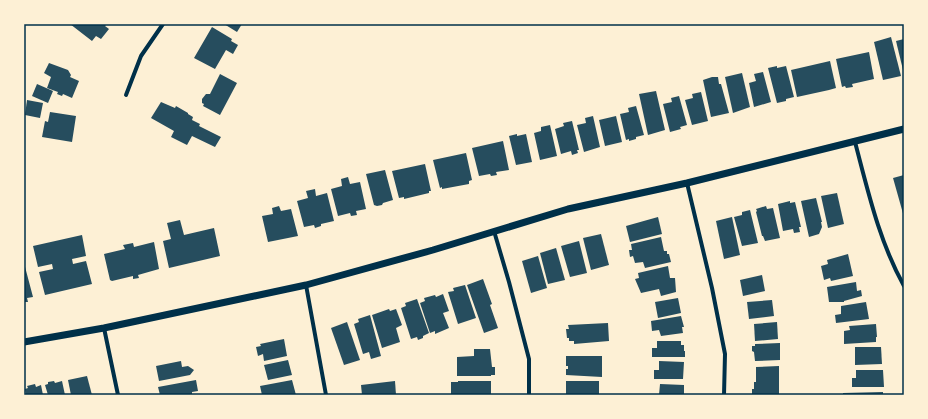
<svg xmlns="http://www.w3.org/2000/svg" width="928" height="419" font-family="Roboto,sans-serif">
<rect width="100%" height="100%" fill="#fdf0d5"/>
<g fill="#264d5e">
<polygon points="70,24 107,24 105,26 109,29 101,39 96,36 92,41"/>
<polygon points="224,24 242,24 237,32"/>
<polygon points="212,27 232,39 231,41 238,45 233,54 226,50 215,69 194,58"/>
<polygon points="891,37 901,76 883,80 874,42"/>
<polygon points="904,39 904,70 903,70 896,41"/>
<polygon points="869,52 874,79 852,84 853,87 846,88 845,86 842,87 836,59"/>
<polygon points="830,61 836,88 829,90 797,97 791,70"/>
<polygon points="49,63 68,70 71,75 70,77 79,81 72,98 63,94 62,96 57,94 58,92 47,88 51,77 44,73"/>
<polygon points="777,66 777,68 786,66 794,97 786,99 786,101 777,103 768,68"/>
<polygon points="763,72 771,102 754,107 749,83 756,81 754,74"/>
<polygon points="742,73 750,107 733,113 725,77"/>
<polygon points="220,74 237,83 220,115 203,106 204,104 202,103 202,99 206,94 210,94"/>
<polygon points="712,77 718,77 719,84 721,84 729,113 711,117 703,80"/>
<polygon points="37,84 53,91 48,103 32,96"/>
<polygon points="656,91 665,130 648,135 639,94"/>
<polygon points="701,92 708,121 692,125 685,100 693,98 692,94"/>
<polygon points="679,96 687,125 680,127 681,129 670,132 663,104 672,102 671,98"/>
<polygon points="27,100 43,103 40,118 25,115"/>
<polygon points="161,102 175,108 176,106 188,113 188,114 193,117 192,120 200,124 199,126 221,137 215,147 192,136 187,145 171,137 174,131 151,118"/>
<polygon points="636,106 644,135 636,137 636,139 629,141 629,139 626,140 620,114 629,112 628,108"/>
<polygon points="50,112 76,116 72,142 42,137 45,121 48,122"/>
<polygon points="593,116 600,147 584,152 577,125 586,123 585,118"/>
<polygon points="616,116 622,142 605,146 599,120"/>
<polygon points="572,121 579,150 577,150 578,153 572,155 571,151 561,154 555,129 564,126 563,123"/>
<polygon points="550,125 557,156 540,160 534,133 541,131 541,127"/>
<polygon points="517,134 517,136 526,134 532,162 516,165 509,136"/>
<polygon points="503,141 509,170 496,172 497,175 491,176 490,174 479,176 472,148"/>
<polygon points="466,153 472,180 469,181 469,184 442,189 442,187 440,188 433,160"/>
<polygon points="425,164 431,191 429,191 429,193 404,199 404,197 399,198 392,171"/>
<polygon points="385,170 393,200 383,203 382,205 377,206 374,205 366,174"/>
<polygon points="904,175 904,217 893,178"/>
<polygon points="348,177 350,184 360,182 366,209 356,211 357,215 351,216 350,213 338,216 331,189 342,186 341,179"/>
<polygon points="315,189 316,196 327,193 334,221 321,224 321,226 315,228 314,225 304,227 297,201 308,198 306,191"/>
<polygon points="837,193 844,224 828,228 821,196"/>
<polygon points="816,198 822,222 821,222 822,227 819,234 809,237 801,201"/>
<polygon points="790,201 790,203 795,202 801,227 799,227 800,232 794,233 793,229 783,231 778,204"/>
<polygon points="279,206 281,211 291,209 298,236 268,242 262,216 273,214 272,208"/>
<polygon points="766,206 767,209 773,208 780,238 765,241 763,236 762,236 756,212 757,211 756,209"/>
<polygon points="750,210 758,243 742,246 734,217 742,215 742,212"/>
<polygon points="658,217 662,234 630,242 626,226"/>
<polygon points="732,217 740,255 724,259 716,221"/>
<polygon points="180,220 184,235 214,228 220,256 169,268 163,241 171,239 167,223"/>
<polygon points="601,234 609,265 591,270 583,238"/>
<polygon points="82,235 86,256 72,259 73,264 86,261 92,284 45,295 39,272 53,269 52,264 38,267 33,246"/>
<polygon points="661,237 664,251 667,251 667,254 669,254 671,262 645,268 643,262 635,263 633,256 630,257 629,250 632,250 631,244"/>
<polygon points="579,241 587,273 570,277 561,246"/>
<polygon points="154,242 159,269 138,275 139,278 133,279 133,276 112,281 110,280 104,254 125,249 123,245 133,243 134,247"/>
<polygon points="556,248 565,280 548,284 540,253"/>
<polygon points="848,254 853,276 831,281 830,278 824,280 821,266 828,264 827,260"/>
<polygon points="538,256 547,288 531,293 522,261"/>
<polygon points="24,263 33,297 27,298 28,302 24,302"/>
<polygon points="668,266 670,278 675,278 676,292 661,296 659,289 641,293 635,279 639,278 638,273"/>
<polygon points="762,275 765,291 743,296 740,280"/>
<polygon points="483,279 492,304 490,305 498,328 484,333 467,285"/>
<polygon points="856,282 857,291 861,290 862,296 844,301 844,302 829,302 827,287"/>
<polygon points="465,285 476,318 458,324 448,292 454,291 453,288"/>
<polygon points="443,294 449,311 443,313 449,328 435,334 435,331 430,333 420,303 425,301 424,298 435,295 436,297"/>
<polygon points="678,298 681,313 658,318 655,302"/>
<polygon points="417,299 429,333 423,336 423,338 418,340 417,337 411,339 401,308 406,306 405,303"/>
<polygon points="772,300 774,316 749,319 747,302"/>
<polygon points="866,302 869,319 836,323 835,315 841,314 841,306"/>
<polygon points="389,309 390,311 396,309 402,325 396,328 400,342 382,348 372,315"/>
<polygon points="370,315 381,356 371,359 369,352 363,354 354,324 359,322 358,319"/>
<polygon points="681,316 684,327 682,327 683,333 661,336 659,330 652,331 651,321"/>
<polygon points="347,322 360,360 344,365 331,328"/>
<polygon points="777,322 778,339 755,341 754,324"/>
<polygon points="608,323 609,341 574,344 574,341 569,341 569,338 567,338 566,329 569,329 568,325"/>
<polygon points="876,324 877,337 876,337 876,342 844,344 844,331 850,330 849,326"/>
<polygon points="284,339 287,356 264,361 263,354 258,356 256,347 261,346 260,344"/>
<polygon points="657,341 681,341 681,345 684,345 684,351 685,351 685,357 652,357 652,348 657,348"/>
<polygon points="780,343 780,360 755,361 754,352 752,351 752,346 755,346 755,344"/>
<polygon points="855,347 881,347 882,364 855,365"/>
<polygon points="474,349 490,349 492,367 495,367 495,375 491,375 491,376 457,376 457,357 474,356"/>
<polygon points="566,356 602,356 602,377 566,375 566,369 568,369 568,366 566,366"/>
<polygon points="288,360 292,375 268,380 264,365"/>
<polygon points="181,361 182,367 188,366 194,370 190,375 159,381 156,366"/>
<polygon points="659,361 684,362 683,379 654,379 654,370 659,370"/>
<polygon points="779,366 779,395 752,395 752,389 754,389 754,382 756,382 756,367"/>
<polygon points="856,370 883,370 884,387 852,387 852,378 856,378"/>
<polygon points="87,376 92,395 71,395 68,380"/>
<polygon points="196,380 198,391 192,392 192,395 160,395 158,387"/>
<polygon points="292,380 296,395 262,395 260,386"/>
<polygon points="54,381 55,383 62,381 65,395 48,395 45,385 48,384 48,382"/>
<polygon points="395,381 396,395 362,395 361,385"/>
<polygon points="458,381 491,381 491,395 451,394 451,382 458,382"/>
<rect x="566" y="381" width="33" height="14"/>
<polygon points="35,384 36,387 41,385 43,395 26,395 25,389 28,388 27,386"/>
<polygon points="660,384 684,385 684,395 659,395"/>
<polygon points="883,392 883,395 843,395 843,393"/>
</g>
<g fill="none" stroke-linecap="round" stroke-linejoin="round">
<g stroke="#003049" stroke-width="4">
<polyline points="126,95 141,56 163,24"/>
<path d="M 855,142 C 868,191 879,241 904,286"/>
<polyline points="687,183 712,288 725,354 724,395"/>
<polyline points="494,231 509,282 529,359 529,395"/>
<polyline points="306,285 326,395"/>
<polyline points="104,328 118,395"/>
</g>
<polyline stroke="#003049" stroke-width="7" points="24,342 104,328 306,285 433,250 568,209 687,183 904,129"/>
</g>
<rect width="928" height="419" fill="none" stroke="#fdf0d5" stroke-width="50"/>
<rect x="25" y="25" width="878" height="369" fill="none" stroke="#003049" stroke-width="1.5"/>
</svg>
